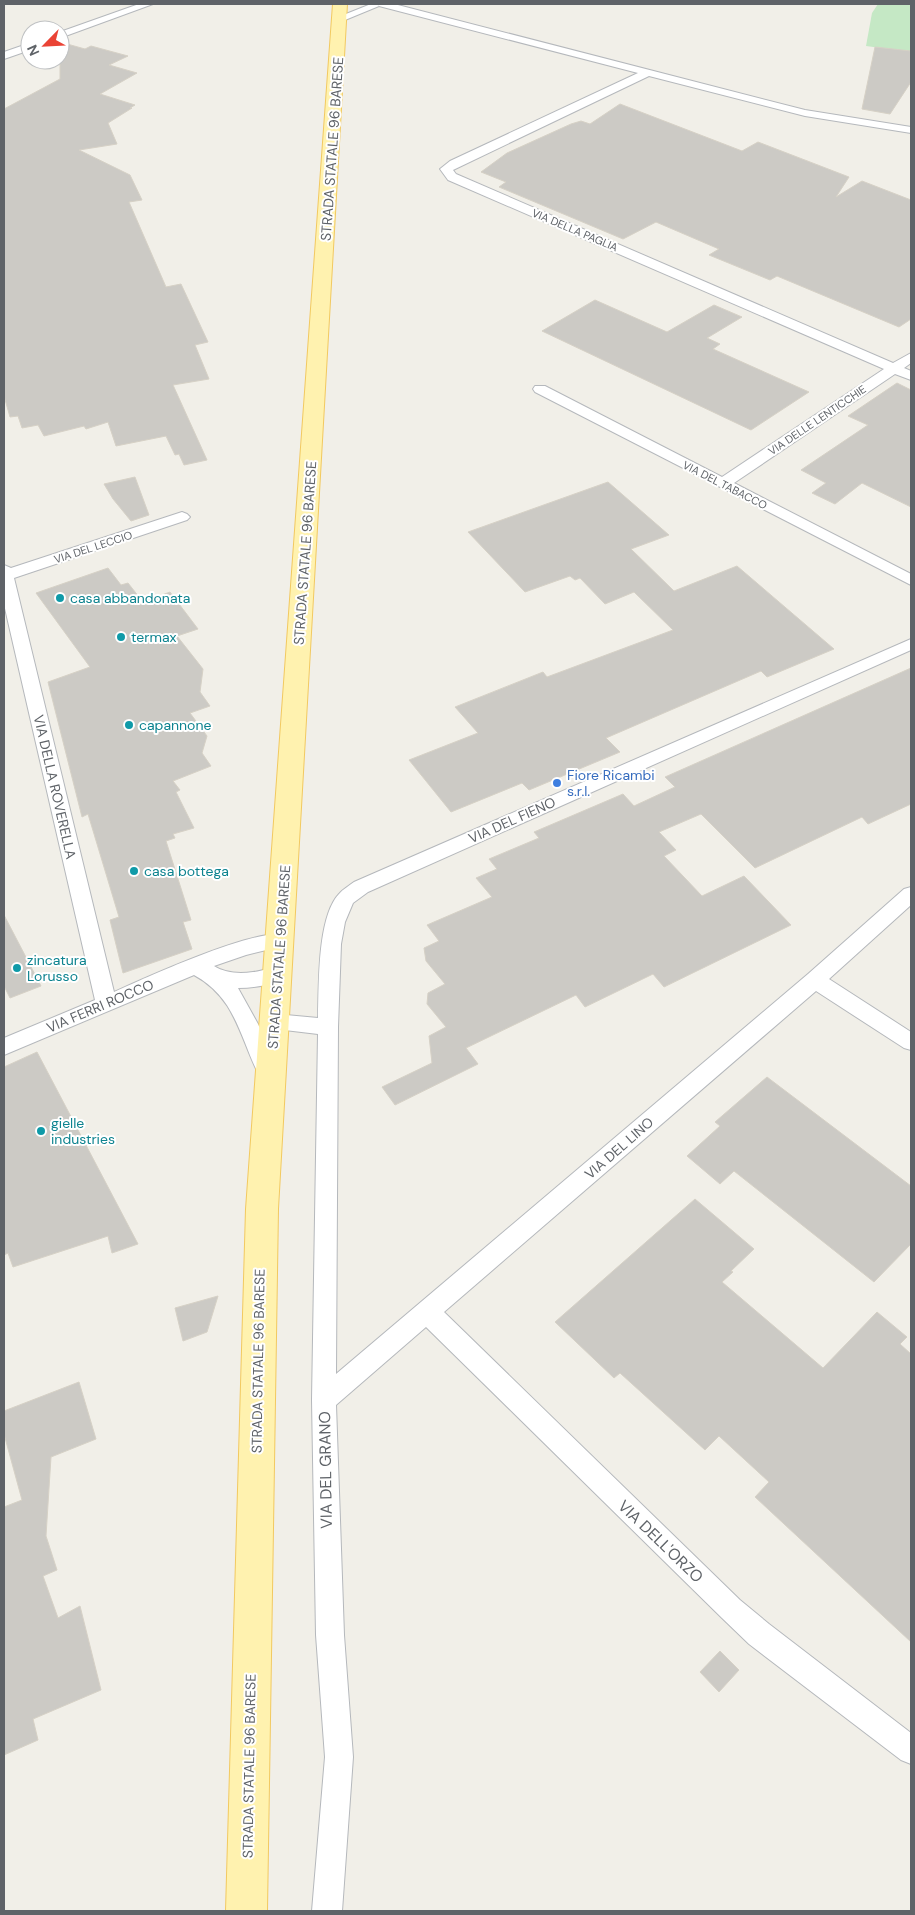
<svg xmlns="http://www.w3.org/2000/svg" width="915" height="1915" font-family="'DM Sans',sans-serif">
<rect width="100%" height="100%" fill="#f1efe8"/>
<polygon fill="#c5e8c5" points="878,4 911,4 911,52 866,46 872,13"/>
<g fill="#cccac5" stroke="#d6d1c6">
<polygon points="60,42 85,49 91,46 128,56 109,65 137,73 100,94 135,105 130,108 132,108 108,123 117,144 79,150 130,175 142,200 129,202 166,287 181,284 208,342 195,345 209,379 173,385 207,460 184,465 179,454 175,455 166,436 116,446 108,422 86,429 84,426 44,436 38,425 22,428 18,416 10,417 4,396 4,109 60,79"/>
<polygon points="875,47 911,51 911,82 890,114 862,109"/>
<polygon points="620,104 742,151 758,142 849,177 836,197 862,181 911,200 911,319 899,327 777,276 770,280 709,255 719,249 656,222 623,239 499,187 506,182 481,172 507,153 571,124 581,121 590,124"/>
<polygon points="595,300 667,332 714,305 742,317 707,338 720,344 713,349 809,392 751,430 542,331"/>
<polygon points="897,383 911,390 911,507 862,483 835,504 812,493 826,483 801,470 868,425 848,416"/>
<polygon points="135,477 149,515 131,521 113,499 104,484"/>
<polygon points="608,482 669,535 631,549 674,591 737,566 834,649 767,677 761,671 606,738 620,752 529,790 522,783 451,812 409,760 478,733 455,707 543,672 547,677 673,630 634,592 605,604 580,578 575,580 570,576 525,592 468,532"/>
<polygon points="108,568 121,585 128,583 143,602 170,592 198,629 177,636 203,669 200,692 210,706 190,713 207,736 202,753 211,766 173,781 180,790 176,792 194,828 173,834 175,838 166,841 191,920 183,922 192,949 123,973 110,920 119,917 88,814 82,817 48,682 90,667 36,593"/>
<polygon points="911,668 911,804 868,824 862,817 755,868 701,814 659,832 676,850 664,856 702,896 744,876 791,925 664,987 653,974 585,1007 576,995 466,1048 478,1064 395,1105 382,1087 432,1063 429,1036 446,1027 427,1004 428,993 445,984 426,961 424,948 439,941 427,925 492,897 476,878 497,869 489,859 539,838 534,832 623,794 634,806 675,787 665,777"/>
<polygon points="4,915 41,986 10,998 4,986"/>
<polygon points="37,1052 138,1244 112,1253 108,1236 13,1267 8,1253 4,1255 4,1067"/>
<polygon points="767,1077 911,1186 911,1244 874,1282 734,1171 720,1184 687,1156 720,1126 715,1122"/>
<polygon points="695,1199 754,1249 731,1271 733,1272 722,1282 823,1368 877,1312 907,1337 900,1344 911,1354 911,1642 755,1497 769,1482 719,1436 705,1450 620,1373 614,1378 555,1322"/>
<polygon points="218,1296 207,1332 183,1341 175,1308"/>
<polygon points="79,1382 96,1439 51,1457 46,1536 57,1570 43,1576 58,1618 80,1606 101,1690 33,1719 38,1740 4,1755 4,1507 22,1500 4,1434 4,1411"/>
<polygon points="720,1651 739,1670 719,1692 700,1672"/>
</g>
<g fill="none" stroke-linecap="round" stroke-linejoin="round">
<g stroke="#b5b8bc" stroke-width="2">
<g id="minor">
<polygon points="139,4 153,4 60,38 60,32"/>
<polygon points="371,4 378,4 379,6 345,20 337,20 336,18"/>
<polygon points="378,4 394,4 805,110 911,127 911,133 805,116 649,76 453,170 456,174 893,363 911,353 911,363 904,368 911,371 911,380 895,374 734,483 911,574 911,585 535,392 533,389 535,386 545,386 722,477 884,369 448,180 440,169 450,161 638,73 379,6"/>
<polygon points="30,43 30,50 4,59 4,52"/>
<path d="M 182,512 L 187,514 L 190,517 L 187,520 L 14,578 L 114,992 C 145,978 258,926 287,935 L 290,940 L 287,945 L 246,955 L 214,966 C 225,973 239,974 253,972 C 265,971 274,965 285,968 L 288,974 L 285,980 C 269,985 254,988 238,988 L 258,1024 L 279,1073 L 275,1079 L 268,1082 L 261,1079 C 240,1040 237,998 194,975 L 4,1055 L 4,1038 L 95,1000 L 4,604 L 4,565 L 11,568 Z"/>
<path d="M 911,639 L 911,650 L 368,892 L 353,903 L 345,922 L 341,944 L 338,1027 L 336,1374 L 808,974 L 904,889 L 911,887 L 911,905 L 829,979 L 911,1032 L 911,1050 L 904,1048 L 816,991 L 444,1312 L 740,1600 L 769,1624 L 911,1733 L 911,1764 L 901,1760 L 749,1644 L 722,1618 L 426,1327 L 336,1405 L 344,1635 L 353,1757 L 342,1911 L 312,1911 L 325,1757 L 316,1635 L 312,1400 L 318,1034 L 268,1028 L 265,1022 L 268,1016 L 275,1014 L 318,1018 C 319,987 317,917 339,894 C 343,889 349,886 354,882 Z"/>
</g>
</g>
<g stroke="#f2c960" stroke-width="2">
<polygon id="primary" points="333,4 347,4 278,1209 267,1911 226,1911 246,1209"/>
</g>
<use href="#minor" fill="#fff" fill-rule="evenodd"/>
<use href="#primary" fill="#fff2af" fill-rule="evenodd"/>
</g>
<g fill="#0f9aa8" stroke="#fff" stroke-width="2">
<circle cx="60" cy="598" r="5"/>
<circle cx="121" cy="637" r="5"/>
<circle cx="129" cy="725" r="5"/>
<circle cx="134" cy="871" r="5"/>
<circle cx="17" cy="968" r="5"/>
<circle cx="41" cy="1131" r="5"/>
</g>
<circle fill="#3f7fe0" stroke="#fff" stroke-width="2" cx="557" cy="783" r="5"/>
<g text-anchor="middle" stroke-width="4" stroke-linejoin="round" paint-order="stroke">
<g font-size="11" fill="#5f6368" stroke="#fff">
<text transform="translate(575 230) rotate(23)" y="4">VIA DELLA PAGLIA</text>
<text transform="translate(817 420) rotate(-34)" y="4">VIA DELLE LENTICCHIE</text>
<text transform="translate(725 485) rotate(27)" y="4">VIA DEL TABACCO</text>
<text transform="translate(93 547) rotate(-18)" y="4">VIA DEL LECCIO</text>
</g>
<g font-size="14" fill="#5f6368" stroke="#fff">
<text transform="translate(332 149) rotate(-86)" y="5">STRADA STATALE 96 BARESE</text>
<text transform="translate(305 553) rotate(-86)" y="5">STRADA STATALE 96 BARESE</text>
<text transform="translate(55 787) rotate(77)" y="5">VIA DELLA ROVERELLA</text>
<text transform="translate(512 820) rotate(-24)" y="5">VIA DEL FIENO</text>
<text transform="translate(279 957) rotate(-86)" y="5">STRADA STATALE 96 BARESE</text>
<text transform="translate(100 1006) rotate(-23)" y="5">VIA FERRI ROCCO</text>
<text transform="translate(619 1148) rotate(-41)" y="5">VIA DEL LINO</text>
<text transform="translate(258 1361) rotate(-89)" y="5">STRADA STATALE 96 BARESE</text>
<text transform="translate(249 1766) rotate(-89)" y="5">STRADA STATALE 96 BARESE</text>
</g>
<g font-size="14" fill="#0d838f" stroke="#fff" text-anchor="start">
<text x="70" y="603">casa abbandonata</text>
<text x="131" y="642">termax</text>
<text x="139" y="730">capannone</text>
<text x="144" y="876">casa bottega</text>
<text x="27" y="965">zincatura<tspan x="27" dy="16">Lorusso</tspan></text>
<text x="51" y="1128">gielle<tspan x="51" dy="16">industries</tspan></text>
</g>
<g font-size="14" fill="#366cbe" stroke="#fff" text-anchor="start">
<text x="567" y="780">Fiore Ricambi<tspan x="567" dy="16">s.r.l.</tspan></text>
</g>
<g font-size="16" fill="#5f6368" stroke="#fff">
<text transform="translate(325 1470) rotate(-91)" y="6">VIA DEL GRANO</text>
<text transform="translate(661 1541) rotate(44)" y="6">VIA DELL'ORZO</text>
</g>
</g>
<rect width="915" height="1915" fill="none" stroke="#5f6368" stroke-width="10"/>
<g transform="translate(45 45) rotate(246)"><circle r="24" fill="#ffffff" stroke="#bfc1c3"/>
<path d="M0-4L9 19L0 12L-9 19Z" fill="#ea4335"/>
<text y="-8" font-size="14" font-weight="bold" text-anchor="middle" fill="#5f6368">N</text>
</g>
</svg>
